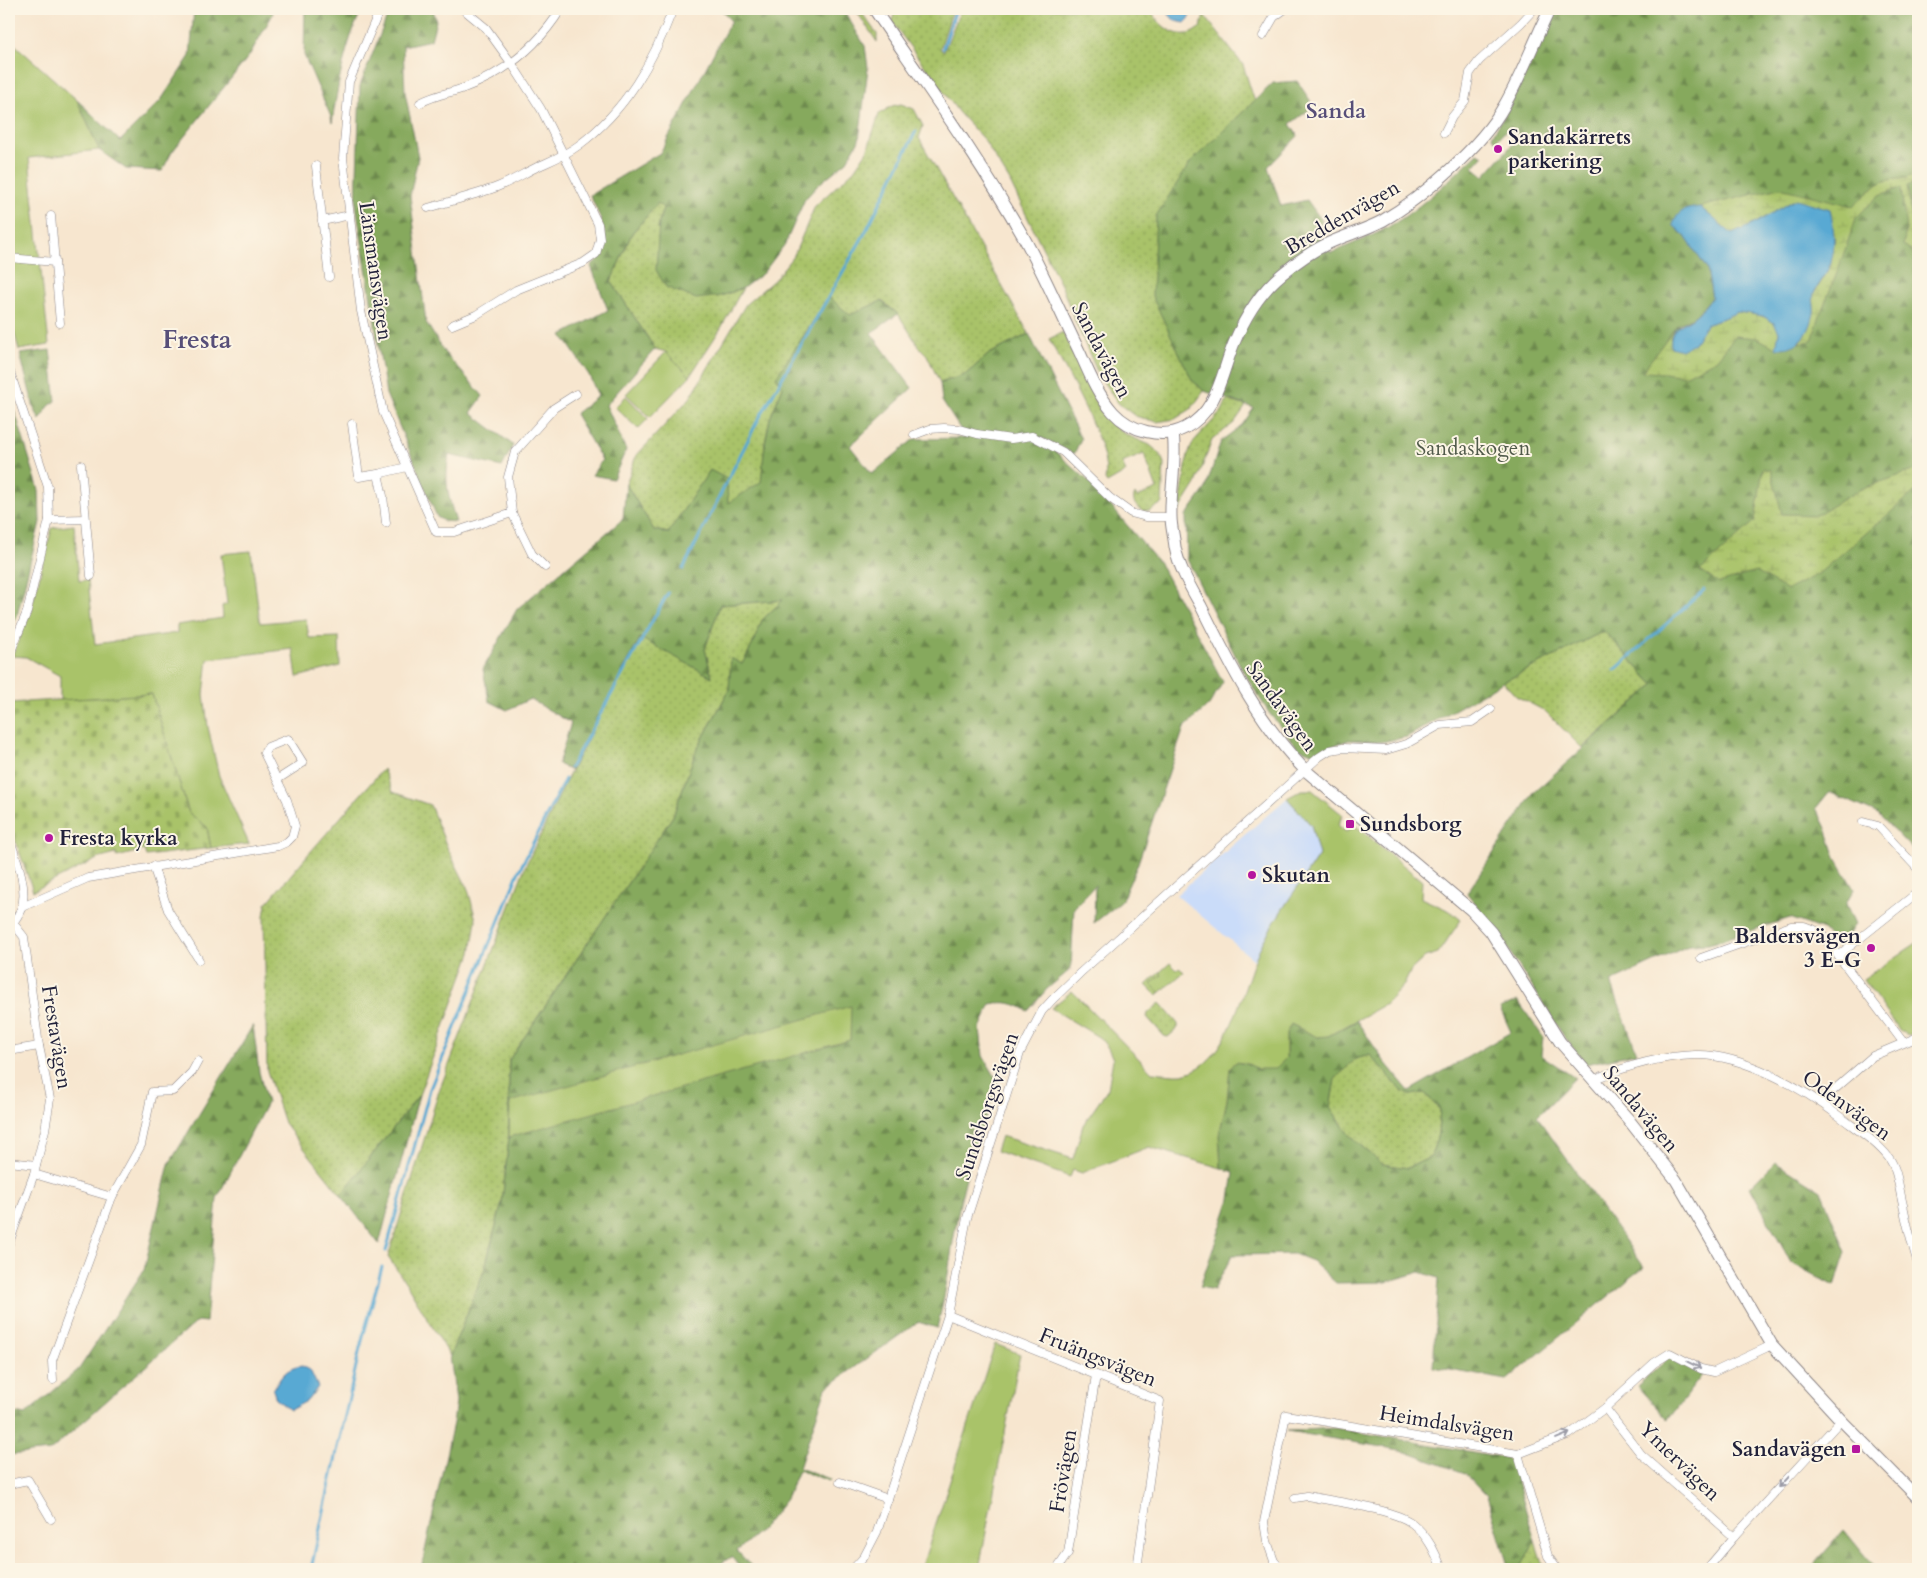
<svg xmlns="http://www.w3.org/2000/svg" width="1927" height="1578" font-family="Cardo,serif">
<defs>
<pattern id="grass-dots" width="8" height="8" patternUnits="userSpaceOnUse" patternTransform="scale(1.25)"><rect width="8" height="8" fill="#a9c369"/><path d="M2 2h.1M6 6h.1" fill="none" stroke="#91a75c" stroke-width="1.8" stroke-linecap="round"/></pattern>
<pattern id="forest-firs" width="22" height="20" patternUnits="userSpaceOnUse" patternTransform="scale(1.25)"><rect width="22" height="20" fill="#86a95d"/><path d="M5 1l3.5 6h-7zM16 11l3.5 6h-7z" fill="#6d894e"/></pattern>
<pattern id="wetland-marsh" width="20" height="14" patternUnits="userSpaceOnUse" patternTransform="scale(1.25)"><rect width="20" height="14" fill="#a9c369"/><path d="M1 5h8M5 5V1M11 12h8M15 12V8" fill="none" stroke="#91a75c"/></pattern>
<pattern id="cemetery-stones" width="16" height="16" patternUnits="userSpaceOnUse" patternTransform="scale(1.25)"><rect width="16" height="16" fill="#a9c369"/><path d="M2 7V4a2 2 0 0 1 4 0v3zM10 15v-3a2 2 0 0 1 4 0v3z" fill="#91a75c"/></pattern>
</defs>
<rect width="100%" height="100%" fill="#fcf5e5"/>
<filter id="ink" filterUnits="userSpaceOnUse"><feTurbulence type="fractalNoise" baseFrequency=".02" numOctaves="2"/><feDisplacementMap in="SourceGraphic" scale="10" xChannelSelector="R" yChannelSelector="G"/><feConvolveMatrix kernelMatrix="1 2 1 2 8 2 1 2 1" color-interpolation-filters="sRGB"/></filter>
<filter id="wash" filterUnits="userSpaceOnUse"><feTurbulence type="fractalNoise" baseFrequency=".0096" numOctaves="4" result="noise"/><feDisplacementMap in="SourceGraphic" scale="20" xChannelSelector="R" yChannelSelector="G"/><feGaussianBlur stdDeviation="1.12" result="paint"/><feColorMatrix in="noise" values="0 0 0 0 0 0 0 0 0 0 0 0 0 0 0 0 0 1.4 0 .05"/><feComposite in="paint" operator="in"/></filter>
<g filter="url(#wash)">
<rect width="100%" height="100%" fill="#f7e6cf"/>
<polygon fill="#cadcf9" points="1287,798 1311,825 1319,855 1263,942 1254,960 1176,895"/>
<g fill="url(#grass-dots)" stroke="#667252">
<polygon points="855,9 859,9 877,34 877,42"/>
<path d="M 895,9 L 953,9 L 940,49 L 944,51 L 961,9 L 1150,9 C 1157,22 1170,36 1187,34 C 1192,34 1197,29 1201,27 L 1204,15 L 1243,65 L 1255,102 L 1190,163 L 1192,380 L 1204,391 L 1191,409 L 1175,419 L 1157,422 L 1135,416 L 1119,404 L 1099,376 L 1075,321 L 1062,287 L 1009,180 L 984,140 L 959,113 L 892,22 Z"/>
<polygon points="901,104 914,109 923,126 919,138 1029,334 989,354 965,375 940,383 927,355 919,347 898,314 882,301 783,387 770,418 765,443 762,482 728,504 710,470 669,533 654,530 626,484 636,456 690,398 746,304 774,280 794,255 815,206 854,170 867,151 879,114 892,106"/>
<polygon points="658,203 663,208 659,222 721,296 743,288 721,328 690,376 666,352 655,349 611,281 632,233"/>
<path d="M 1063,332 L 1101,411 L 1114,426 L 1127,435 L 1150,445 L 1160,454 L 1164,463 L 1162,503 L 1150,511 L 1142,511 C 1136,506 1131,502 1135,494 L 1137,497 L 1157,489 L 1144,454 L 1122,463 L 1126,472 L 1107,483 L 1105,480 C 1113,450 1064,368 1049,339 Z"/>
<polygon points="1227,400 1246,406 1234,423 1212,440 1196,484 1179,511 1188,454 1194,441 1222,411"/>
<polygon points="784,600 762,620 755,640 742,665 731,659 729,690 696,751 673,816 509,1060 509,1137 502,1203 484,1271 450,1356 406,1283 388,1257 439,1091 525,867 571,771 640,637 712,677 705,649 720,605"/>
<polygon points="1604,631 1654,685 1582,748 1545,711 1516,696 1503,682"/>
<polygon points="383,769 393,792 430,805 447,847 468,889 476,920 471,953 419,1095 341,1195 284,1123 267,1071 264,916 266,904 305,858"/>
<polygon points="1160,972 1162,974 1152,984 1160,993 1157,996 1146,985"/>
<polygon points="1160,1003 1178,1024 1178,1028 1168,1037 1164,1036 1147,1017 1148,1013"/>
<polygon points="1370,1055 1402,1091 1410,1095 1425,1093 1440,1110 1438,1134 1431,1157 1408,1168 1382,1164 1349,1135 1330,1107 1335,1079 1355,1059"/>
<polygon points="1535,1541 1543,1566 1542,1569 1520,1569"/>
</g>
<g fill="url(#forest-firs)" stroke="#54664c" fill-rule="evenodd">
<polygon points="194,9 271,9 273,14 249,56 172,152 162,171 126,169 99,150 77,100 120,141 161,100 190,56"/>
<path d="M 305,9 L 362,9 C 345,44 338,84 332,123 L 331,117 L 304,55 Z"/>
<path d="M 390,9 L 433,9 L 436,21 L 431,40 L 403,46 L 405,92 L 418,157 L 410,196 L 426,322 L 444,352 L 483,396 L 471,413 L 513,445 L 502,467 L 449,455 C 444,482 448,496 456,522 L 444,521 L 437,517 L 386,394 L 356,205 L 360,86 Z"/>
<path d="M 721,9 L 843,9 L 865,46 L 868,68 L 859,140 L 847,161 L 819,184 L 805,199 L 785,244 L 763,273 L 743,288 L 721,296 L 696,299 L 666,287 L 656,270 L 659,222 L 663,208 L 658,203 L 632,233 L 611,281 L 655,349 L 606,405 L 626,450 L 613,479 L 592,475 L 602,460 L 575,414 L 598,396 L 589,375 L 562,335 L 608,310 L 591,266 C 593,263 597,261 600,258 C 614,242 597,211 590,195 L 660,153 L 731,21 Z"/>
<path d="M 1556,9 L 1918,9 L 1918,855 L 1878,814 L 1829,792 L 1816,808 L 1826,828 L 1836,858 L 1854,889 L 1846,904 L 1855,924 L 1840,948 L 1823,930 L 1790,918 L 1709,944 L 1690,945 L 1611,982 L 1637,1053 L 1586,1064 L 1565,1038 L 1495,929 L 1467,893 L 1534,792 L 1654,685 L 1604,631 L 1503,682 L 1407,737 L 1381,742 L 1349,740 L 1312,753 L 1298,748 L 1269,713 L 1243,671 L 1187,559 L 1186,516 L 1206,488 L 1221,441 L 1242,425 L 1254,408 L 1204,391 L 1192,380 L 1152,296 L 1156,216 L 1190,163 L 1273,83 L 1297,81 L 1314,106 L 1290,124 L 1298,136 L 1268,167 L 1281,206 L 1307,200 L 1322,221 L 1316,232 L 1331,253 C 1347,246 1365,239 1381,231 C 1416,213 1449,180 1478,153 L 1483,156 L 1473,167 L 1484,176 L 1520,136 L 1510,126 L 1496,141 L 1492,136 L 1507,111 ZM 1673,225 L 1800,343 L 1706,325 L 1676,326 L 1695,316 L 1712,297 L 1707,269 L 1685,236 Z"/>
<path d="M 829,297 L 850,315 L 881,301 L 898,314 L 871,333 L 912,388 L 850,446 L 872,474 L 914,439 L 966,438 L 942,401 L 940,383 L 965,375 L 989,354 L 1029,334 L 1081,439 L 1074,454 L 1038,436 L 1093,485 L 1160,564 L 1223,682 L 1209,705 L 1184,728 L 1137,866 L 1121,902 L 1094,923 L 1095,885 L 1074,908 L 1071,969 L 1047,989 L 1028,1011 C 1015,1003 1006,1001 991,1004 L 980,1028 L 983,1056 L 998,1081 C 987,1116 971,1154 963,1190 C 952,1235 949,1283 937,1328 L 918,1322 L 826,1388 L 799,1468 L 830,1479 L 829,1481 L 798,1470 L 786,1499 L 764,1527 L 737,1551 L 754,1569 L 742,1569 L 731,1557 L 712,1569 L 421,1569 L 453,1423 L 456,1401 L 450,1356 L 484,1271 L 502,1203 L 509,1137 L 509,1060 L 673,816 L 696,751 L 729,690 L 731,658 L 742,664 L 755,640 L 762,620 L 783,600 L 720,605 L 705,649 L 712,677 L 640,638 L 571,771 L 558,764 L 571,723 L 530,699 L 507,710 L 489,701 L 483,669 L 517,609 L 623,519 L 626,484 L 654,530 L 668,533 L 710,470 L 727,479 L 728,503 L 761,482 L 765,443 L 770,418 L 783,387 L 776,377 Z"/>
<polygon points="50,350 56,401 49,406 40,420 34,408 20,354"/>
<polygon points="9,399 17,418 39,490 40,522 17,616 9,633"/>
<path d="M 1518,1001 L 1543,1037 L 1541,1055 L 1575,1078 L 1537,1117 L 1644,1267 L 1507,1380 L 1433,1367 L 1439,1278 L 1420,1272 L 1386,1282 L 1336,1283 L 1312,1261 L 1294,1254 L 1232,1255 L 1214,1290 L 1200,1287 L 1230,1199 L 1234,1172 L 1221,1168 L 1219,1135 L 1227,1100 L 1230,1067 L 1235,1062 L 1248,1064 L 1258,1069 L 1286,1058 L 1286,1033 L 1291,1024 L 1318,1037 L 1328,1036 L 1357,1021 L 1384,1061 L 1409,1091 L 1511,1032 L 1500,1008 ZM 1370,1055 L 1402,1091 L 1410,1095 L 1425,1093 L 1440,1110 L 1438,1134 L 1431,1157 L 1408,1168 L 1382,1164 L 1349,1135 L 1330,1107 L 1335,1079 L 1355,1059 Z"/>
<polygon points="253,1025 259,1072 267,1103 217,1198 206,1322 197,1321 50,1451 9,1455 9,1412 25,1415 79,1369 144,1270 169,1164"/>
<polygon points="419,1095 379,1244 341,1195"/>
<polygon points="1775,1162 1821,1191 1846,1252 1835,1286 1791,1263 1750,1187"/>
<polygon points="1670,1357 1702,1375 1668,1420 1637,1386"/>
<polygon points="1335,1428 1507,1458 1512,1464 1535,1541 1520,1569 1509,1569 1487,1496 1465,1473 1400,1450 1287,1431"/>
<polygon points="1844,1530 1876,1569 1810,1569"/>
</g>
<g fill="url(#wetland-marsh)" stroke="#667252">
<path d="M 1918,171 L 1918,181 L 1907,186 L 1911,213 L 1918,223 L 1918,248 L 1914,253 L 1903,246 L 1906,230 L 1901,188 L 1879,195 L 1856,218 L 1837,273 L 1821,312 L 1812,341 L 1800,343 L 1807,331 L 1814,311 L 1813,295 L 1829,269 L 1835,238 L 1754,224 L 1731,235 L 1700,207 L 1780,188 L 1853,206 C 1860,200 1876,184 1884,181 C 1896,178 1908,181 1918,171 Z"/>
<path d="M 1738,312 C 1751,314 1776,315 1779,332 C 1779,337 1777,343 1776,348 L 1757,338 L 1735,336 L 1717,359 L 1685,376 L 1665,373 L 1642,372 L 1676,326 L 1670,338 L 1694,343 L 1706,325 Z"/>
<polygon points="1763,468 1771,470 1782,514 1816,515 1861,489 1918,469 1918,489 1818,574 1787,590 1756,572 1719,583 1700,571 1755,521"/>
</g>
<polygon fill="url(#cemetery-stones)" stroke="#667252" points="152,694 189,813 207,827 211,848 146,856 144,850 117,857 116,854 97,859 33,891 9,822 9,703"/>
<g fill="#a9c369" stroke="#667252">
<polygon points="13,43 77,100 99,150 29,158 49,345 19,350 9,313 9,89"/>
<polygon points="666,352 690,376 650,417 626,394"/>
<polygon points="626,396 648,419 638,429 615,407"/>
<polygon points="74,525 79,581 88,580 95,644 177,633 177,625 223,618 222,606 227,604 221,554 251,551 260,623 306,619 309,638 339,637 340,666 297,677 293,649 208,659 204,694 208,727 219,776 249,844 211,848 207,827 189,813 152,694 60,700 60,676 26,657 12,656 30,613 52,528"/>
<path d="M 1302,790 L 1312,790 L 1343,815 L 1338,825 L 1346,832 L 1356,826 L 1422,881 L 1421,898 L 1450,911 L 1461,920 L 1438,953 L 1425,957 L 1411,970 L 1404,985 L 1386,1004 L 1328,1036 L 1317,1037 L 1291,1024 L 1286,1033 L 1286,1058 L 1275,1069 L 1258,1069 L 1248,1064 L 1236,1062 L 1230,1067 L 1227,1100 L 1219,1135 L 1221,1168 L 1149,1147 L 1082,1173 L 1073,1170 L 1070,1177 L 996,1151 L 1001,1136 L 1073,1159 L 1083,1125 L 1108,1089 L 1113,1059 L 1108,1048 L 1100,1038 L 1051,1008 L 1072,991 L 1152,1072 C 1161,1072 1173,1075 1182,1074 C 1233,1065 1242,980 1263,942 C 1279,912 1300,884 1319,855 L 1311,825 L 1287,798 Z"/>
<polygon points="1918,942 1918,1031 1909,1035 1901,1032 1863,979"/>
<polygon points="1170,963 1177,970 1179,968 1184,972 1160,993 1151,984 1162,975 1160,972"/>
<polygon points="851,1006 850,1040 509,1137 510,1102"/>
<polygon points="995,1344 1020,1354 979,1569 921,1569"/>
</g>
<g fill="#59a9d3" stroke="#3e6687">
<polygon points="1164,9 1191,9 1189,19 1185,23 1175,21"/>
<path d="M 1796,199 L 1830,209 C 1834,229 1837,250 1828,270 C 1824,278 1818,285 1814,293 C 1812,299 1815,306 1814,313 C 1809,335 1800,349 1776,348 L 1779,332 L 1774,323 L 1763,316 L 1738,312 L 1706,325 L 1694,343 L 1681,350 L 1671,347 C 1669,325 1682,327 1696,315 C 1702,310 1707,303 1712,297 L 1707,269 L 1685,236 L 1673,225 C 1678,210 1685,209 1700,207 L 1732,234 L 1754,224 Z"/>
<path d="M 302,1366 L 310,1370 L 318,1387 L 307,1401 L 290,1410 L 276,1399 L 273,1390 C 281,1377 285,1368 302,1366 Z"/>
</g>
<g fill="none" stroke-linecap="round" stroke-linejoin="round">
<g stroke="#59a9d3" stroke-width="3">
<polyline points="943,48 956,9"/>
<polyline points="683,569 757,422 865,233 916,131"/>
<polyline points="1615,670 1704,590"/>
<polyline points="570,768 668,593"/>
<polyline points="386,1251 430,1089 519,871 565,779"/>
<polyline points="311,1569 360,1348 382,1267"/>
</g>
</g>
</g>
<g filter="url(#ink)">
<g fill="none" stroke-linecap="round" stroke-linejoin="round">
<g stroke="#8c8485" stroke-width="9">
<g id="street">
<polyline points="380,9 349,82 343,158 361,311 383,412 436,532 454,532 512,513 508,477 515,452 554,408 576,394"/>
<polyline points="1263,36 1274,17 1285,9"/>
<path d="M 420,103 C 437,94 447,94 464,88 C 505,73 538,46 561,9"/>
<polyline points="1444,133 1452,117 1465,101 1470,73 1479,61 1521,23 1534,9"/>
<polyline points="316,166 329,277"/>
<path d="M 428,208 C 451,201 475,195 497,187 C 510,182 523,174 535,168 C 550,161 566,155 579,145 C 626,110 653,62 673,9"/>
<polyline points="51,216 60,323"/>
<polyline points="322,221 350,215"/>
<polyline points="9,258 55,262"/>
<polyline points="452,325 476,315 516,290 583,263 596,254 600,239 598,224 541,109 512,64 486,28 463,9"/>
<polyline points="9,369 48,487 49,520 27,612 9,656"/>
<polyline points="352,424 359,477 378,474 383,496 386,523"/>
<polyline points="914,435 930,429 944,428 959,429 977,434 1011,439 1032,436 1063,452 1110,498 1131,513 1146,517 1171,517"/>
<polyline points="81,465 91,576"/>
<polyline points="378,474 407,467"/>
<polyline points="512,513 532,554 545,567"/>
<polyline points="49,520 85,519"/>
<polyline points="1863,822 1878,826 1918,869"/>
<path d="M 9,838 C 16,857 29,889 21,909 C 19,914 16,919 13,923"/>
<polyline points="153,866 168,910 199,960"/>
<polyline points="22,907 88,878 278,846 287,842 292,837 295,826 287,800 264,753 268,747 288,739 303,763 278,779"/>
<polyline points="1839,955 1918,892"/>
<polyline points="1701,958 1791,926 1804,926 1820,932 1903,1042"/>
<polyline points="9,1051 39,1046"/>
<path d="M 1592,1080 C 1624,1067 1661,1056 1695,1055 C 1741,1053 1804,1089 1839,1116 C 1856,1129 1876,1141 1889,1158 C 1898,1170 1899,1190 1903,1205 C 1907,1225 1912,1244 1918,1264"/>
<polyline points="1820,1102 1873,1056 1918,1037"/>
<polyline points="9,1162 36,1165"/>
<polyline points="34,1174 112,1197"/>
<polyline points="9,1243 34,1174 45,1130 50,1099 39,1046 24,937 13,923"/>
<polyline points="948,1315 1160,1401 1137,1569"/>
<polyline points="53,1380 52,1361 112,1197 141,1145 152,1092 173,1091 192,1072 198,1061"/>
<polyline points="1605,1408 1641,1454 1734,1537"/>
<polyline points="1518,1454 1548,1556 1557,1569"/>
<polyline points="840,1482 888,1499"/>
<polyline points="9,1484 28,1480 51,1519"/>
<path d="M 1295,1498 L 1307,1496 C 1332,1501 1394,1509 1413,1524 C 1428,1536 1435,1552 1442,1569"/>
<polyline points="853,1569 864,1557 877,1532 948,1315 967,1218 1020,1053 1042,1011 1052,1000 1080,973 1319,757 1330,750 1343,748 1386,750 1406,744 1440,725 1472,722 1491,709"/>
<polyline points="1057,1569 1068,1553 1096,1375"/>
<polyline points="1281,1569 1274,1561 1267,1541 1264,1522 1286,1415 1518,1454 1570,1434 1605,1408 1654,1363 1670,1353 1701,1369 1714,1372 1772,1345"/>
<polyline points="1707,1569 1734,1537 1841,1420"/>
</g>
</g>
<g stroke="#8c8485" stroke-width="13">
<g id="secondary">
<path d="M 874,9 C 925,84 978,157 1023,236 C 1044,274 1061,314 1080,353 C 1089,373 1098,395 1113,412 C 1130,431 1162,440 1185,428 C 1218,411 1221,374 1234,343 C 1245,317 1260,292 1282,274 C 1295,263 1314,250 1329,243 C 1346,235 1365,230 1382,221 C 1422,198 1482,146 1504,106 C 1522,75 1534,41 1550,9"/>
<path d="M 1173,433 C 1177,461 1170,488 1171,517 C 1171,526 1174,537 1175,547 C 1179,568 1191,588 1201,606 C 1230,665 1259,723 1305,770 L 1471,910 L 1491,932 L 1560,1042 L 1628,1119 L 1676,1180 L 1772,1345 L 1841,1420 L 1918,1498"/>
</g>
</g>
<use href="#street" stroke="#fff" stroke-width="8"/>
<use href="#secondary" stroke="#fff" stroke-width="11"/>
</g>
<defs><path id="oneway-shaft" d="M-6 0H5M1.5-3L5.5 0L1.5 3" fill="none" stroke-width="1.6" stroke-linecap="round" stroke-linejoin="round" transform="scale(1.25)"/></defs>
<g stroke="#9c9ca7">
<use href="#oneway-shaft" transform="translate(1694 1365) rotate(26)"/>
<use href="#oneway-shaft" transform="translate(1563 1436) rotate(-23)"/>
<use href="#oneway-shaft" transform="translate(1784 1482) rotate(133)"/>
</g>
</g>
<g fill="#b5179e" stroke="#fcf5e5" stroke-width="2">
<circle cx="1498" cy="149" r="5"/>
<rect x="1345" y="819" width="10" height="10" rx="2.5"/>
<circle cx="49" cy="838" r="5"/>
<circle cx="1252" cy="875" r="5"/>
<circle cx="1871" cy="948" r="5"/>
<rect x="1851" y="1444" width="10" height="10" rx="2.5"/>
</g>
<g text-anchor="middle" stroke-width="4" stroke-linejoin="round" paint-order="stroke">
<g font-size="21" font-weight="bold" fill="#22223b" stroke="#fcf5e5" text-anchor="start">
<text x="1508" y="144">Sandakärrets<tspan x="1508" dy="24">parkering</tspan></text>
<text x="1360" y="831">Sundsborg</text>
<text x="59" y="845">Fresta kyrka</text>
<text x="1262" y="882">Skutan</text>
<text x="1861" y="943" text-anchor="end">Baldersvägen<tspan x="1861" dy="24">3 E-G</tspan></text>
<text x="1846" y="1456" text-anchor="end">Sandavägen</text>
</g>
<g font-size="21" fill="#22223b" stroke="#fcf5e5">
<text transform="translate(1342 217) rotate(-30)" y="7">Breddenvägen</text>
<text transform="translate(376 271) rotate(82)" y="7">Länsmansvägen</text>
<text transform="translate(1102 350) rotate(62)" y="7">Sandavägen</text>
<text transform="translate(1282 706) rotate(54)" y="7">Sandavägen</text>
<text transform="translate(57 1037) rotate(81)" y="7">Frestavägen</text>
<text transform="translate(1847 1105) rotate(36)" y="7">Odenvägen</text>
<text transform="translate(987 1106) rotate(-71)" y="7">Sundsborgsvägen</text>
<text transform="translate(1641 1109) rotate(50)" y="7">Sandavägen</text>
<text transform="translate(1098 1357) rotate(22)" y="7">Fruängsvägen</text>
<text transform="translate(1447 1423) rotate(9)" y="7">Heimdalsvägen</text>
<text transform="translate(1680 1461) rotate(44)" y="7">Ymervägen</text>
<text transform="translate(1063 1471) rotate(-81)" y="7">Frövägen</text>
</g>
<g font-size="21" fill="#515a4b" stroke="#fcf5e5">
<text x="1473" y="455">Sandaskogen</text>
</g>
<g font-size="22" font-weight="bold" fill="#574f79" stroke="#fcf5e5">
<text x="1336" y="118">Sanda</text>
</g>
<g font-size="26" font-weight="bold" fill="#574f79" stroke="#fcf5e5">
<text x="197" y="348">Fresta</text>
</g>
</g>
<rect width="1927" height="1578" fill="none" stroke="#fcf5e5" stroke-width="30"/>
</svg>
